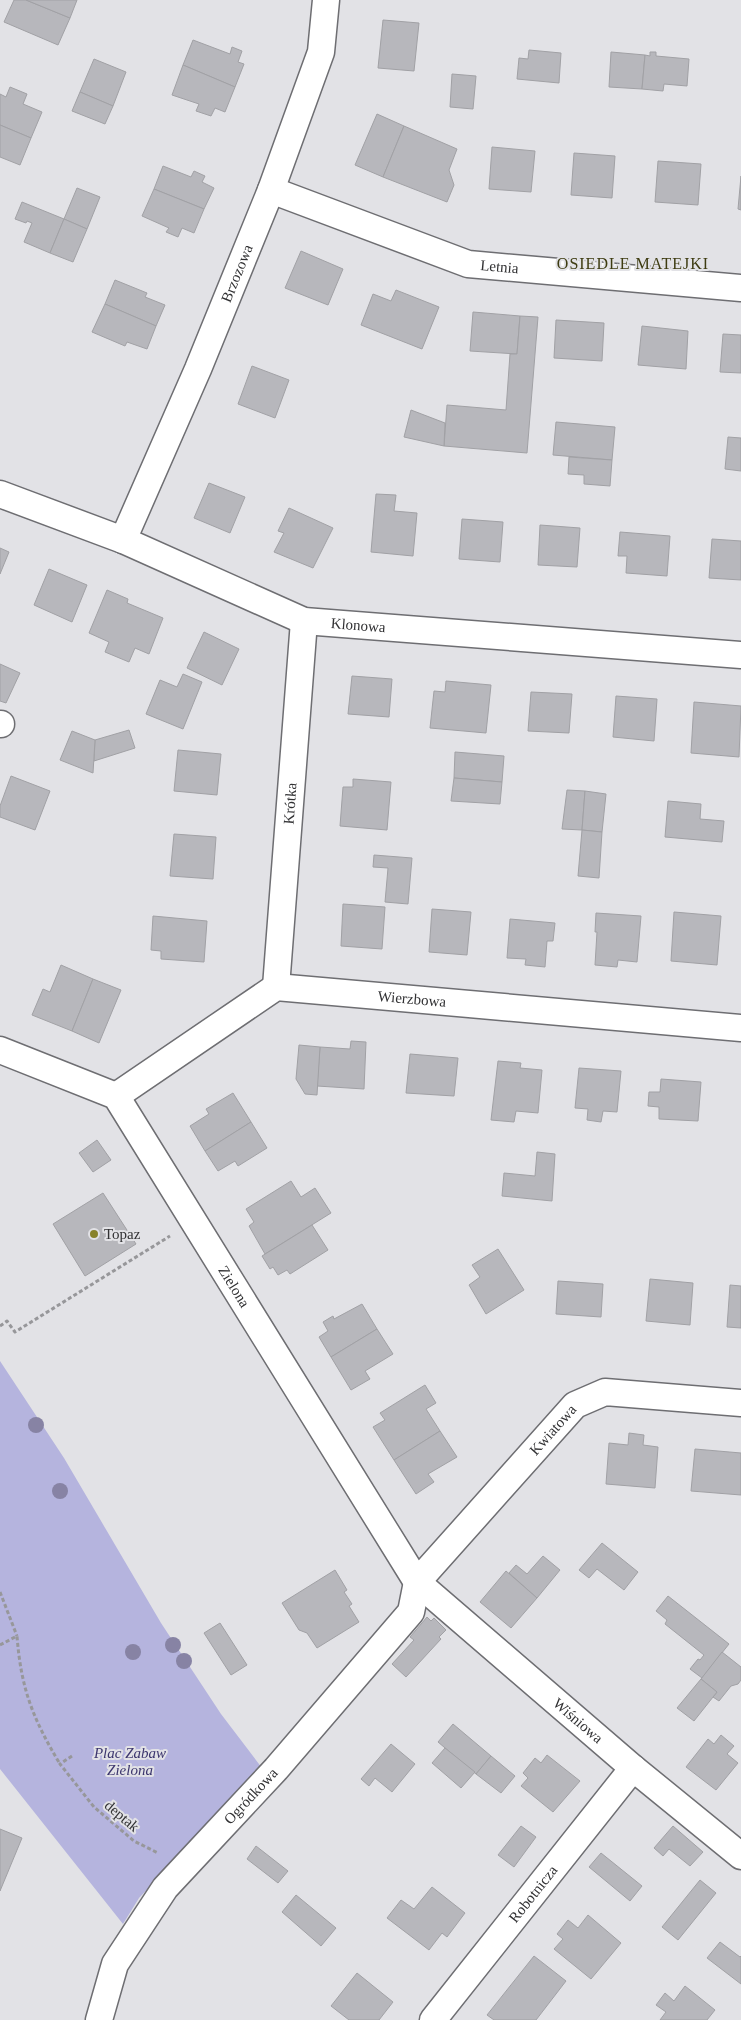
<svg xmlns="http://www.w3.org/2000/svg" width="741" height="2020" font-family="'Times New Roman',serif">
<rect width="100%" height="100%" fill="#e2e2e6"/>
<polygon fill="#b5b4de" points="0,1361 64,1458 161,1623 221,1714 262,1768 139,1898 123,1924 0,1769"/>
<g fill="#b7b7bc" stroke="#a1a1a5">
<polygon points="14,0 26,0 70,18 58,45 4,22"/>
<polygon points="26,0 77,0 70,18"/>
<polygon points="383,20 419,23 414,71 378,68"/>
<polygon points="193,40 230,54 232,47 242,51 238,62 244,64 235,87 183,65"/>
<polygon points="529,50 561,53 559,83 517,79 519,58 528,59"/>
<polygon points="611,52 645,55 642,89 609,87"/>
<polygon points="650,52 656,52 656,56 689,59 687,86 664,84 663,91 642,89 645,55 650,56"/>
<polygon points="94,59 126,72 113,106 80,92"/>
<polygon points="183,65 235,87 225,112 215,108 211,116 196,111 199,104 172,95"/>
<polygon points="452,74 476,76 473,109 450,107"/>
<polygon points="10,87 27,94 23,104 42,112 31,138 0,125 0,94 6,97"/>
<polygon points="80,92 113,106 105,124 72,111"/>
<polygon points="377,114 404,126 383,177 355,165"/>
<polygon points="0,125 31,138 20,165 0,157"/>
<polygon points="404,126 457,149 449,170 454,185 447,202 383,177"/>
<polygon points="492,147 535,151 531,192 489,189"/>
<polygon points="574,153 615,156 612,198 571,195"/>
<polygon points="658,161 701,164 698,205 655,202"/>
<polygon points="163,166 191,177 194,171 205,176 202,182 214,188 204,209 154,189"/>
<polygon points="741,176 741,210 738,209"/>
<polygon points="77,188 100,197 87,229 64,219"/>
<polygon points="154,189 204,209 194,233 182,228 178,237 166,232 169,228 142,216"/>
<polygon points="22,202 64,219 50,253 24,242 32,223 27,221 26,223 15,219"/>
<polygon points="64,219 87,229 73,262 50,253"/>
<polygon points="301,251 343,269 328,305 285,288"/>
<polygon points="115,280 147,293 145,297 165,305 156,326 105,304"/>
<polygon points="396,290 439,307 422,349 361,325 373,294 391,301"/>
<polygon points="105,304 156,326 147,349 127,342 125,346 92,332"/>
<polygon points="473,312 520,316 517,354 470,351"/>
<polygon points="520,316 538,317 527,453 444,446 447,405 506,410 510,354 517,354"/>
<polygon points="556,320 604,323 602,361 554,358"/>
<polygon points="642,326 688,331 686,369 638,365"/>
<polygon points="723,334 741,335 741,373 720,372"/>
<polygon points="252,366 289,380 275,418 238,404"/>
<polygon points="411,410 445,423 444,446 404,437"/>
<polygon points="556,422 615,427 612,460 553,455"/>
<polygon points="728,437 741,438 741,471 725,469"/>
<polygon points="569,457 612,460 610,486 584,484 584,475 568,474"/>
<polygon points="209,483 245,497 230,533 194,518"/>
<polygon points="376,494 396,495 394,511 417,513 413,556 371,552"/>
<polygon points="289,508 333,528 313,568 274,552 284,533 278,531"/>
<polygon points="462,519 503,522 500,562 459,559"/>
<polygon points="540,525 580,528 577,567 538,565"/>
<polygon points="620,532 670,536 667,576 626,573 627,556 618,556"/>
<polygon points="712,539 741,541 741,580 709,578"/>
<polygon points="0,548 9,552 0,574"/>
<polygon points="49,569 87,585 72,622 34,605"/>
<polygon points="107,590 128,599 127,603 163,618 149,654 135,648 129,662 105,652 109,642 89,633"/>
<polygon points="204,632 239,649 222,685 187,668"/>
<polygon points="0,664 20,673 6,703 0,701"/>
<polygon points="183,674 202,682 183,729 146,714 160,680 177,687"/>
<polygon points="352,676 392,679 389,717 348,714"/>
<polygon points="446,681 491,685 486,733 430,728 434,691 445,692"/>
<polygon points="531,692 572,694 569,733 528,731"/>
<polygon points="616,696 657,699 654,741 613,737"/>
<polygon points="694,702 741,706 739,757 691,753"/>
<polygon points="129,730 135,748 94,761 95,740"/>
<polygon points="72,731 95,740 93,773 60,760"/>
<polygon points="178,750 221,754 217,795 174,791"/>
<polygon points="455,752 504,756 502,782 454,778"/>
<polygon points="11,776 50,791 35,830 0,817 0,806"/>
<polygon points="454,778 502,782 500,804 451,801"/>
<polygon points="353,779 391,782 387,830 340,826 343,787 353,787"/>
<polygon points="567,790 585,791 582,830 562,829"/>
<polygon points="585,791 606,794 602,832 582,830"/>
<polygon points="668,801 701,804 700,819 724,821 722,842 665,837"/>
<polygon points="582,830 602,832 599,878 578,876"/>
<polygon points="174,834 216,837 213,879 170,876"/>
<polygon points="374,855 412,858 408,904 385,902 388,868 373,867"/>
<polygon points="343,904 385,907 382,949 341,946"/>
<polygon points="432,909 471,912 467,955 429,952"/>
<polygon points="674,912 721,916 717,965 671,961"/>
<polygon points="596,913 641,916 637,962 618,960 617,967 595,965 597,932 595,932"/>
<polygon points="153,916 207,921 204,962 161,959 161,951 151,950"/>
<polygon points="510,919 555,923 553,941 547,941 545,967 525,965 526,959 507,958"/>
<polygon points="61,965 93,979 72,1031 32,1015 43,989 50,992"/>
<polygon points="93,979 121,990 99,1043 72,1031"/>
<polygon points="351,1041 366,1042 364,1089 317,1086 320,1047 350,1049"/>
<polygon points="299,1045 320,1047 317,1095 305,1094 296,1079"/>
<polygon points="410,1054 458,1058 454,1096 406,1093"/>
<polygon points="498,1061 521,1063 520,1068 542,1070 538,1113 516,1111 514,1122 491,1120"/>
<polygon points="579,1068 621,1071 617,1112 603,1111 601,1122 587,1120 588,1109 575,1108"/>
<polygon points="661,1079 701,1082 698,1121 659,1119 659,1107 648,1106 649,1092 660,1092"/>
<polygon points="233,1093 251,1122 205,1151 190,1126 209,1114 206,1109"/>
<polygon points="251,1122 267,1148 238,1166 235,1161 218,1171 205,1151"/>
<polygon points="97,1140 111,1160 93,1172 79,1153"/>
<polygon points="537,1152 555,1154 552,1201 502,1196 504,1173 535,1176"/>
<polygon points="291,1181 301,1197 315,1188 331,1213 265,1254 249,1226 254,1222 246,1209"/>
<polygon points="103,1193 136,1244 85,1276 53,1224"/>
<polygon points="312,1225 328,1250 290,1274 287,1270 278,1275 273,1267 270,1269 262,1256"/>
<polygon points="498,1249 524,1290 486,1314 469,1285 480,1277 472,1265"/>
<polygon points="650,1279 693,1283 690,1325 646,1321"/>
<polygon points="558,1281 603,1284 601,1317 556,1314"/>
<polygon points="730,1285 741,1286 741,1328 727,1327"/>
<polygon points="362,1304 377,1329 331,1357 319,1337 328,1331 323,1322 333,1316 334,1319"/>
<polygon points="377,1329 393,1354 365,1371 370,1379 351,1390 331,1357"/>
<polygon points="425,1385 436,1403 426,1409 440,1431 394,1460 373,1427 385,1420 380,1413"/>
<polygon points="440,1431 457,1457 428,1474 434,1482 416,1494 394,1460"/>
<polygon points="629,1433 644,1435 643,1445 658,1447 655,1488 606,1484 609,1443 628,1445"/>
<polygon points="695,1449 741,1453 741,1495 691,1491"/>
<polygon points="602,1543 638,1572 624,1590 597,1569 589,1578 579,1570"/>
<polygon points="543,1556 560,1570 537,1598 509,1573 516,1565 527,1574"/>
<polygon points="335,1570 347,1590 344,1592 352,1604 349,1606 359,1622 317,1648 307,1633 299,1630 282,1603"/>
<polygon points="506,1571 537,1598 511,1628 480,1602"/>
<polygon points="668,1596 729,1644 702,1678 690,1669 698,1659 700,1660 704,1655 665,1624 667,1620 656,1611"/>
<polygon points="427,1617 431,1621 434,1618 446,1630 439,1637 441,1639 406,1677 392,1664 414,1640 410,1637"/>
<polygon points="220,1623 247,1665 231,1675 204,1633"/>
<polygon points="722,1652 741,1667 741,1680 738,1684 731,1686 719,1701 713,1697 717,1692 701,1679"/>
<polygon points="701,1679 717,1692 694,1721 677,1708"/>
<polygon points="453,1724 491,1756 476,1774 438,1742"/>
<polygon points="721,1735 734,1746 727,1754 738,1763 716,1790 686,1767 708,1739 714,1744"/>
<polygon points="391,1744 415,1764 392,1792 375,1778 369,1786 361,1779"/>
<polygon points="445,1748 475,1772 461,1788 432,1763"/>
<polygon points="547,1755 580,1781 553,1812 521,1786 528,1778 523,1773 535,1758 541,1763"/>
<polygon points="491,1756 515,1776 501,1793 476,1774"/>
<polygon points="521,1826 536,1837 514,1867 498,1855"/>
<polygon points="673,1826 703,1852 690,1866 669,1849 663,1856 654,1848"/>
<polygon points="0,1829 22,1838 0,1891"/>
<polygon points="256,1846 288,1871 278,1883 247,1859"/>
<polygon points="601,1853 642,1886 630,1901 589,1867"/>
<polygon points="700,1880 716,1893 678,1940 662,1927"/>
<polygon points="432,1887 465,1913 447,1937 442,1933 429,1950 387,1918 401,1900 414,1909"/>
<polygon points="296,1895 336,1928 321,1946 282,1912"/>
<polygon points="588,1915 621,1943 591,1979 554,1949 563,1939 557,1934 568,1920 578,1928"/>
<polygon points="720,1942 740,1957 741,1956 741,1984 707,1958"/>
<polygon points="534,1956 566,1981 536,2020 494,2020 487,2015"/>
<polygon points="357,1973 393,2002 379,2020 349,2020 331,2006"/>
<polygon points="685,1986 715,2010 707,2020 660,2020 666,2012 656,2005 665,1993 674,2001"/>
</g>
<g fill="none" stroke-linecap="round" stroke-linejoin="round">
<g stroke="#6e6e72" stroke-width="29">
<g id="minor">
<path id="s1" d="M 271,190 L 468,264 L 741,288"/>
<path id="s2" d="M 0,494 L 123,540 L 304,621 L 741,655"/>
<path id="s3" d="M 123,540 L 198,369 L 271,190 L 321,52 L 326,0"/>
<polyline points="0,724 1,724"/>
<path id="s4" d="M 276,987 L 304,621"/>
<path id="s5" d="M 0,1050 L 116,1096 L 417,1582 L 633,1768 L 741,1856"/>
<path id="s6" d="M 116,1096 L 276,987 L 741,1028"/>
<path id="s7" d="M 417,1582 L 575,1405 L 605,1392 L 741,1403"/>
<path id="s8" d="M 99,2020 L 115,1964 L 165,1888 L 276,1769 L 411,1612 L 417,1582"/>
<path id="s9" d="M 433,2020 L 633,1768"/>
</g>
</g>
<g stroke="#97979a" stroke-width="3" stroke-dasharray="4 2.5" stroke-linecap="butt">
<polyline points="0,1326 7,1321 15,1332 170,1236"/>
<polyline points="0,1592 17,1636"/>
<path d="M 0,1645 L 17,1636 C 21,1689 33,1719 60,1764"/>
<polyline points="72,1756 60,1764 94,1807 134,1841 158,1853"/>
</g>
<use href="#minor" stroke="#fff" stroke-width="26"/>
</g>
<g fill="#8783a4">
<circle cx="36" cy="1425" r="8"/>
<circle cx="60" cy="1491" r="8"/>
<circle cx="173" cy="1645" r="8"/>
<circle cx="133" cy="1652" r="8"/>
<circle cx="184" cy="1661" r="8"/>
</g>
<circle fill="#88822a" stroke="#e2e2e6" stroke-width="2" cx="94" cy="1234" r="5"/>
<g text-anchor="middle" stroke-width="4" stroke-linejoin="round" paint-order="stroke">
<g font-size="15" fill="#313133" stroke="#e2e2e6">
<text dy="5" stroke="none"><textPath href="#s1" startOffset="242">Letnia</textPath></text>
<text dy="5" stroke="none"><textPath href="#s3" startOffset="290">Brzozowa</textPath></text>
<text dy="5" stroke="none"><textPath href="#s2" startOffset="384">Klonowa</textPath></text>
<text dy="5" stroke="none"><textPath href="#s4" startOffset="184">Krótka</textPath></text>
<text dy="5" stroke="none"><textPath href="#s6" startOffset="330">Wierzbowa</textPath></text>
<text dy="5" stroke="none"><textPath href="#s5" startOffset="349">Zielona</textPath></text>
<text dy="5" stroke="none"><textPath href="#s7" startOffset="204">Kwiatowa</textPath></text>
<text dy="5" stroke="none"><textPath href="#s5" startOffset="909">Wiśniowa</textPath></text>
<text dy="5" stroke="none"><textPath href="#s8" startOffset="275">Ogródkowa</textPath></text>
<text transform="translate(122 1816) rotate(40)" y="5">deptak</text>
<text dy="5" stroke="none"><textPath href="#s9" startOffset="161">Robotnicza</textPath></text>
</g>
<g font-size="15" fill="#313133" stroke="#e2e2e6" text-anchor="start">
<text x="104" y="1239">Topaz</text>
</g>
<g font-size="15" font-style="italic" fill="#3c366e" stroke="#e2e2e6">
<text x="130" y="1758">Plac Zabaw<tspan x="130" dy="17">Zielona</tspan></text>
</g>
<g font-size="16" letter-spacing="1" fill="#3d3b11" stroke="#e2e2e6">
<text x="633" y="269">OSIEDLE MATEJKI</text>
</g>
</g>
</svg>
